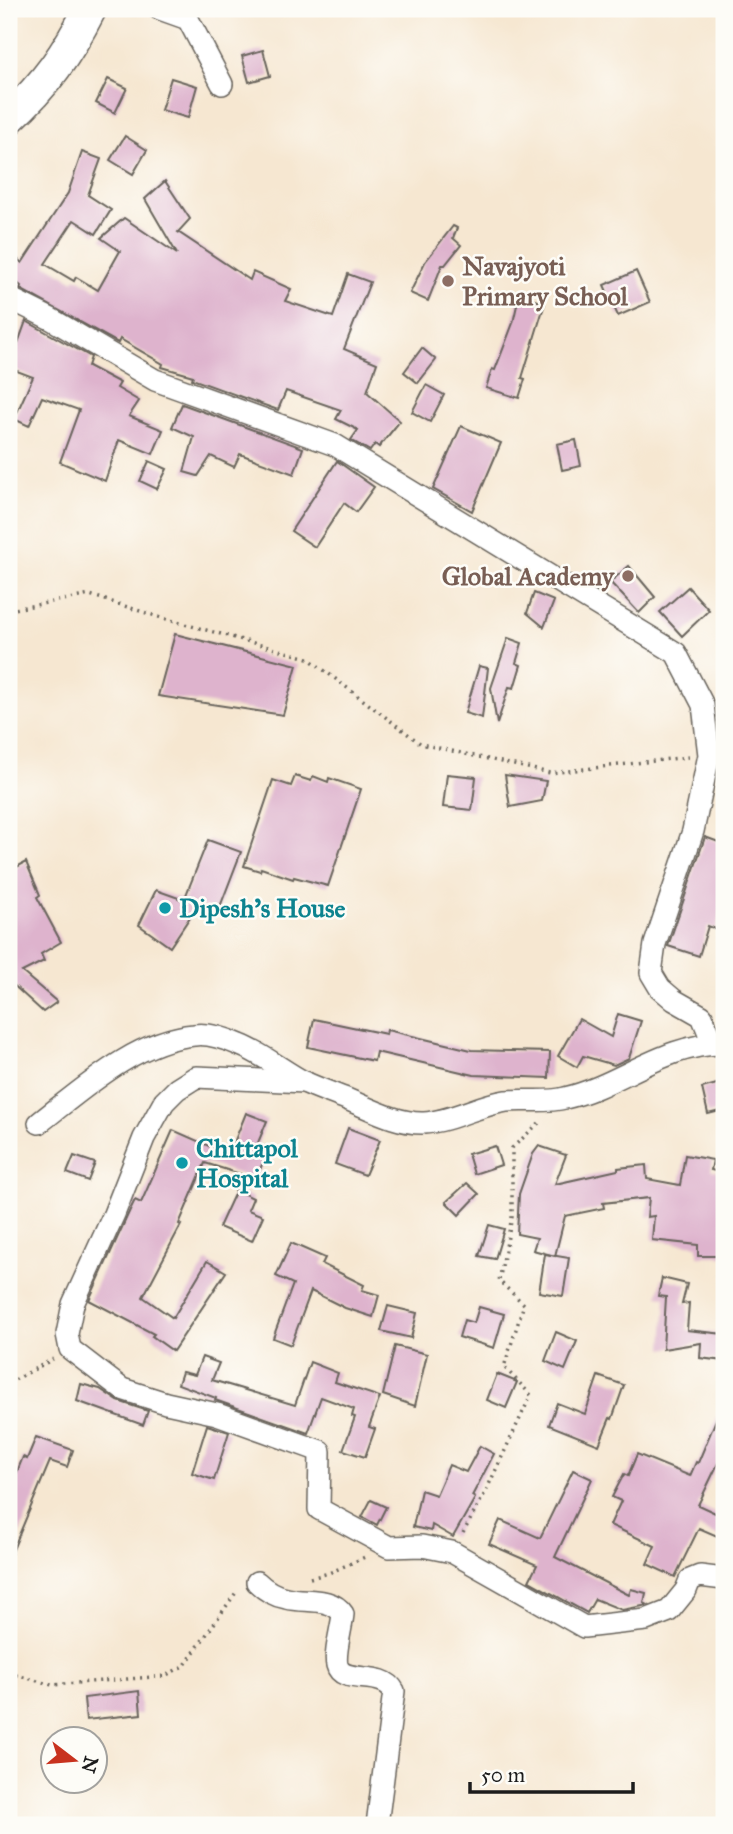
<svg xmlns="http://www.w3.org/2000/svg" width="733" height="1834" font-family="'IM FELL Great Primer',serif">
<rect width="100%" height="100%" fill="#fdfcf7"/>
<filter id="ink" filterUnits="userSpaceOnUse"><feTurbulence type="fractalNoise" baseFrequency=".0143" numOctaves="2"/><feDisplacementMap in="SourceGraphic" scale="14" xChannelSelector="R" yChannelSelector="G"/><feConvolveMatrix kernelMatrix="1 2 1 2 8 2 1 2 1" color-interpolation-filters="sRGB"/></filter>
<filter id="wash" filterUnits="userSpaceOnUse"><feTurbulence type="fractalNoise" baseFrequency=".00686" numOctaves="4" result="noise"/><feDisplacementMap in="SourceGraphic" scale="28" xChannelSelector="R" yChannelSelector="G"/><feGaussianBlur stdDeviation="1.57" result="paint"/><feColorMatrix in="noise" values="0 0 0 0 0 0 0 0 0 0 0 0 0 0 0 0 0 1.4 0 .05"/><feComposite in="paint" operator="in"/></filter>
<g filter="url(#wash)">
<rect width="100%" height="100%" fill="#f6e7d1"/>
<g id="blocks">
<g fill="#deb3cd">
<polygon points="263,50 270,76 249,82 242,56"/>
<polygon points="171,78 197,86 188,118 161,110"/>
<polygon points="108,79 127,88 115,113 96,103"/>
<polygon points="125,136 147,150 133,174 110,160"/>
<polygon points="82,152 101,159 88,195 111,210 96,234 74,220 45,264 74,281 76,277 98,290 120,251 101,238 124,218 177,254 145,199 165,181 190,219 178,232 250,280 253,272 291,289 285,301 333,317 348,274 370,282 344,349 377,363 367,392 400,421 379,447 375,444 370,451 351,440 358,430 336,419 341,410 286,391 278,410 192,379 193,376 162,367 163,364 120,339 118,343 20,289 21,286 9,276 9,252 22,263 68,193"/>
<polygon points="453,226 457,228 453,238 461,245 445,265 442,265 428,301 410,293 425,262"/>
<polygon points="636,271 650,302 618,316 604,285"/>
<polygon points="519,296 545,303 522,378 525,379 519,398 486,388 492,369 495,370 513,323"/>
<polygon points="26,321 91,357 88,366 120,383 117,388 139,401 129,416 163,430 153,454 119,440 105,481 60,462 79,410 42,397 29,426 14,419 33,377 9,368"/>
<polygon points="422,348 436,360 418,383 404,372"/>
<polygon points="426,385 444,395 430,422 412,412"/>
<polygon points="182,404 303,448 294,474 240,454 234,467 211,456 198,476 184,472 194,437 172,427"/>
<polygon points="461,426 501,443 472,511 433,489"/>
<polygon points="576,440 581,466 562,470 557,444"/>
<polygon points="149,461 167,469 157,489 140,481"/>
<polygon points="337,461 374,487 356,512 344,503 315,547 291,531"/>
<polygon points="629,566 655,597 639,613 610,582"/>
<polygon points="688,587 709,610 682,636 660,612"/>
<polygon points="534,593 554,601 544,627 527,613"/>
<polygon points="175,634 297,665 283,715 158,696"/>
<polygon points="508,638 522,643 516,663 521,665 514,688 509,687 497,724 491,688"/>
<polygon points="479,666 488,668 482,718 465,713"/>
<polygon points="447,774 476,777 472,810 443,807"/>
<polygon points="505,775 546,781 542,801 510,807"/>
<polygon points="295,776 311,781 313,776 328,782 329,778 361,789 328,886 294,877 293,879 261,868 260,871 244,866 273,780 291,786"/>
<polygon points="705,837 724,844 724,904 716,929 708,926 699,956 668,946"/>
<polygon points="208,840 241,852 218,912 198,905 170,947 139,925 156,890 184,900"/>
<polygon points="26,862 40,895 37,897 61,942 41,954 44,961 22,972 57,1002 43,1012 9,981 9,871"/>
<polygon points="618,1014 641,1021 629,1058 614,1065 583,1056 577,1067 558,1056 579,1019 611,1037"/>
<polygon points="314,1019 386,1034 387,1030 471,1050 550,1052 549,1078 474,1075 376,1052 374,1061 308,1047"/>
<polygon points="724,1082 724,1110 708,1114 702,1088"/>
<polygon points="246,1113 267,1121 257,1145 269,1148 256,1179 205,1163 179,1224 181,1225 143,1297 173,1318 207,1261 226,1272 173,1351 152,1336 154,1334 89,1300 130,1210 135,1200 141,1203 173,1130 229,1155"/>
<polygon points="348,1128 380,1140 365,1175 335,1164"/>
<polygon points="495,1146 501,1165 474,1174 468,1154"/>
<polygon points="539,1146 566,1155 555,1184 618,1170 618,1168 646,1165 647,1179 680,1185 685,1155 713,1160 711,1170 724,1173 724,1256 698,1256 698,1245 652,1240 654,1216 647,1217 649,1198 603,1203 604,1208 565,1216 555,1256 533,1250 537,1238 517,1234 519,1194 533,1154"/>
<polygon points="74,1156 95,1163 88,1181 67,1173"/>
<polygon points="467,1183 479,1194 459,1215 446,1202"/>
<polygon points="236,1190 253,1198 248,1210 263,1216 252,1241 219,1227"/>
<polygon points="489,1225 504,1229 495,1259 479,1256"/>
<polygon points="291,1243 325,1258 322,1264 364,1285 362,1290 379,1295 373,1317 345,1308 311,1291 291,1345 273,1338 293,1284 276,1276"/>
<polygon points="545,1254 569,1258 563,1296 539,1292"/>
<polygon points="662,1278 687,1284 682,1304 689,1303 687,1330 724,1334 724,1361 700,1358 701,1343 663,1349 666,1297 658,1296"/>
<polygon points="388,1306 417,1313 411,1338 381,1331"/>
<polygon points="479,1307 504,1314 494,1348 459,1337 464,1320 474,1323"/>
<polygon points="556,1332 577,1341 565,1370 545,1361"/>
<polygon points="395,1346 427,1354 415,1406 383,1395"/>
<polygon points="202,1357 219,1363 212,1380 295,1405 310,1362 338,1373 335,1382 380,1397 369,1427 375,1429 365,1457 343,1450 355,1417 352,1416 354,1409 321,1397 308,1433 215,1400 216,1398 178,1384 182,1372 195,1375"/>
<polygon points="497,1374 517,1382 506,1408 487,1400"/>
<polygon points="598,1376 624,1385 612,1419 610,1418 599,1445 549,1425 557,1403 585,1414"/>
<polygon points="81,1384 100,1389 118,1401 148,1411 143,1425 77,1401"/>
<polygon points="723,1403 724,1451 698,1505 724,1517 724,1539 699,1528 675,1577 647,1564 655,1546 610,1525 621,1501 612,1497 624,1474 628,1476 637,1454 690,1476 696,1462 698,1463"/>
<polygon points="207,1425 229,1432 214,1480 192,1473"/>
<polygon points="36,1437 73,1450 67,1467 50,1461 9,1559 9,1492 23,1457 27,1459"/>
<polygon points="480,1446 494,1454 472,1496 475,1498 453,1537 432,1525 431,1531 413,1527 421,1490 436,1495 449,1465 466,1472"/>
<polygon points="573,1470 592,1479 555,1557 629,1595 631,1589 646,1593 644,1603 648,1605 622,1610 595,1599 587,1613 529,1581 537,1565 489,1544 500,1520 540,1538"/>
<polygon points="371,1500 386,1507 377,1525 362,1517"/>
<polygon points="139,1691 141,1714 86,1720 84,1698"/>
</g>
</g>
</g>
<g filter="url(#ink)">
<use href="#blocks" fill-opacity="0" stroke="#68635b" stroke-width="2"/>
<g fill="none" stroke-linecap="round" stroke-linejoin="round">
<g stroke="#68635b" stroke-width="24">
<g id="minor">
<polyline points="160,9 188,19 222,84"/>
<polyline points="9,298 51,319 155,380 335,445 676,653 703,705 709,755 693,831 655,944 651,973 660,988 674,1000 702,1016 713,1043"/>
<polyline points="305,1082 196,1077 177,1089 164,1102 144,1138 114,1214 73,1304 67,1334 70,1349 122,1389 166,1403 217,1414 320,1451 319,1509 389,1547 422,1546 452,1552 584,1627 646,1620 669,1611 686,1590 690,1580 700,1576 724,1579"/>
<path d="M 39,1123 C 83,1089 136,1040 194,1035 C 208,1033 227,1039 240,1045 C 263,1054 283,1071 304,1082 C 317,1088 331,1093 344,1098 C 369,1108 397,1124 424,1123 C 453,1121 478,1105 506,1101 C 525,1099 546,1103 565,1098 C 619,1086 665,1043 724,1044"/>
<path d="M 257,1582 C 265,1590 275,1596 286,1598 C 305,1603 331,1596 343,1614 C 342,1627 334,1653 337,1665 C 342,1686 382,1669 394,1691 L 377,1825"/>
</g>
</g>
<g stroke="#68635b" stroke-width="35">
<path id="highway" d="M 9,118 C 46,84 67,54 90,9"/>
</g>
<g stroke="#68635b" stroke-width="3.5" stroke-dasharray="2 5" stroke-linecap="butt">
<polyline points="9,610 90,595 159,617 308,658 421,744 550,773 688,757"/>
<polyline points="9,1128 20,1128"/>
<polyline points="9,1383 53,1359"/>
<polyline points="463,1533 485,1493 531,1395 504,1367 524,1304 499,1281 512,1217 512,1148 540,1122"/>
<polyline points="310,1578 329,1573 365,1557"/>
<polyline points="9,1673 52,1685 165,1676 185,1665 237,1591"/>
</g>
<use href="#minor" stroke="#fff" stroke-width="21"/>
<use href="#highway" stroke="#fff" stroke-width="32"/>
</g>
</g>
<g fill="#8d6e63" stroke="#fdfcf7" stroke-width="2.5">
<circle cx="448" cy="281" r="7"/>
<circle cx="628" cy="576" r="7"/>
</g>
<g fill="#0f9aa8" stroke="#fdfcf7" stroke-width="2.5">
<circle cx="165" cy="908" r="7"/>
<circle cx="182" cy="1163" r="7"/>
</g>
<g text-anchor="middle" stroke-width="5" stroke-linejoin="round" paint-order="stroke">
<g font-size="26" font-weight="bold" fill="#785e54" stroke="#fdfcf7" text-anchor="start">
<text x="462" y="275">Navajyoti<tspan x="462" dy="30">Primary School</tspan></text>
<text x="614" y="585" text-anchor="end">Global Academy</text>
</g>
<g font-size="26" font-weight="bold" fill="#0d838f" stroke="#fdfcf7" text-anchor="start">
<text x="179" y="917">Dipesh's House</text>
<text x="196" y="1157">Chittapol<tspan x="196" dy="30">Hospital</tspan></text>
</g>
</g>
<rect width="733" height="1834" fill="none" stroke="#fdfcf7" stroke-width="35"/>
<g transform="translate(74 1760) rotate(106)"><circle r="33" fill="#fdfcf7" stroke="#a3a29f" stroke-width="2"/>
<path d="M0-5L12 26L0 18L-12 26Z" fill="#c8321e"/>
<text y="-10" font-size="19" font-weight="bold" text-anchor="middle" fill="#1c1c1c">N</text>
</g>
<path d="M470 1782v10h163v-10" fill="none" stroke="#1c1c1c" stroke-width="3.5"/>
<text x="481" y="1782" font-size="21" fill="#1c1c1c" stroke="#fdfcf7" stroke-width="5" paint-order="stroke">50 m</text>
</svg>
